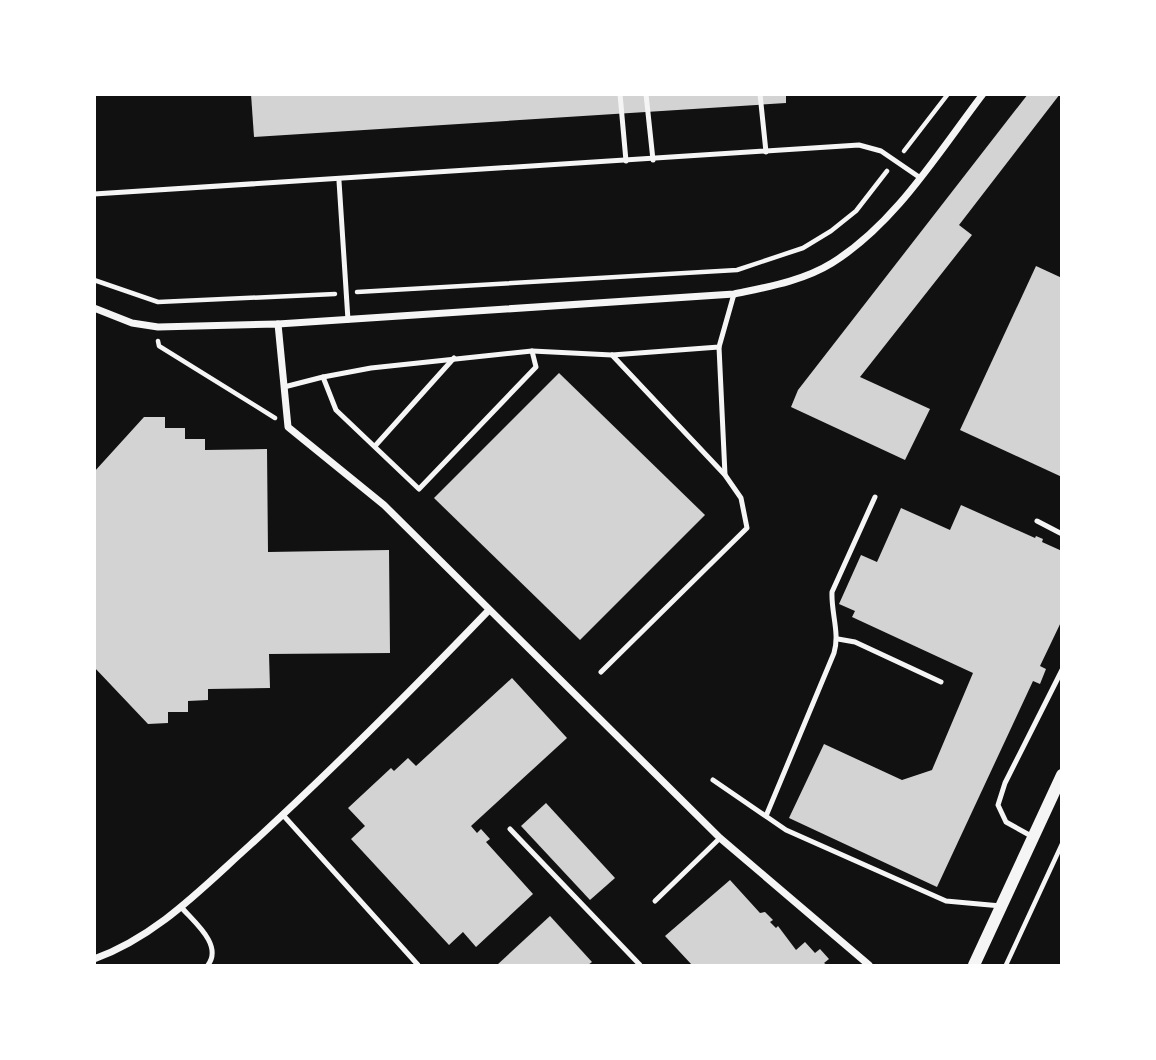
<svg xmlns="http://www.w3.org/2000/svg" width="1156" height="1060" font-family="'Exo 2',sans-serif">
<rect width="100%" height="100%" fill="#111"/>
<g fill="#d3d3d3">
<polygon points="251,94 786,94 786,103 254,137"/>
<polygon points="1028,94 1060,94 959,225 972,235 860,377 930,409 905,460 791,407 798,390"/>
<polygon points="1036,266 1062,278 1062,477 960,430"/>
<polygon points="559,373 705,515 580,640 434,498"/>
<polygon points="144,417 165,417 165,428 185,428 185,439 205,439 205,450 267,449 268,552 389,550 390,653 269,654 270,688 208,689 208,700 188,701 188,712 168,712 168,723 148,724 94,667 94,472"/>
<polygon points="961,505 1035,538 1036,536 1043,539 1042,542 1062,551 1062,620 1040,666 1046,669 1040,684 1033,681 937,887 789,818 824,744 902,780 932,770 973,673 852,617 855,611 839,604 861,555 877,562 901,508 950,530"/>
<polygon points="512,678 567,738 471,826 477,833 481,829 490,839 486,842 533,894 476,947 463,932 449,945 351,839 365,826 348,808 391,768 394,771 408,758 416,766"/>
<polygon points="546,803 615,878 590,900 521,826"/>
<polygon points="730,880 760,913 765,912 773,920 770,922 776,928 778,926 796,950 805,942 815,953 820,949 829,959 824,963 827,965 692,965 665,936"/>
<polygon points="550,916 592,962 588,965 497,965"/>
</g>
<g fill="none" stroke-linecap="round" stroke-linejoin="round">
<g stroke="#f5f5f5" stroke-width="4.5">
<polyline points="904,151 948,94"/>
<polyline points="94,280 158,302 335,294"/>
<polyline points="357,292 737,270 803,248 831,231 856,211 887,171"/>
<polyline points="158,341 159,346 275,418"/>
<polyline points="1006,965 1062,844"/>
</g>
<g stroke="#f5f5f5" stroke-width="5">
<polyline points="620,94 626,161"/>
<polyline points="646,94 653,160"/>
<polyline points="760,94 766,152"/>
<polyline points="339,181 348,320"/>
<polyline points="94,194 859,145 881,151 919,177"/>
<polyline points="719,347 725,475"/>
<polygon points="532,351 536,367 419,489 336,410 323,377 371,368"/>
<polyline points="532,351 612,355 719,347 734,294"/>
<polyline points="284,387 323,377"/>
<polyline points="375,446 454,358"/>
<polyline points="1037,521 1062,534"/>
<polyline points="838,639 855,642 941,682"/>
<polyline points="601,672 747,528 741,498 725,475 612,355"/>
<polyline points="713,780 786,830 946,901 1001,906"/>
<polyline points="283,815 418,965"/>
<path d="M 766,816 L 834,653 C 840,633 831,613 832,592 L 875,497"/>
<polyline points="510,829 640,965"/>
<polyline points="1033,837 1006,822 998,805 1005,783 1062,670"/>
<polyline points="655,901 720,838"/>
<path d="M 182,908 C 194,922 223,945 208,965"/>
</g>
<g stroke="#f5f5f5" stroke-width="7">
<polyline points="94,308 132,323 158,327 278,324 288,427 384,505 720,838 869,965"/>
<path d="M 278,324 L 734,294 C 767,287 803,281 832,263 C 895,224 938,153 983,94"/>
<path d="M 94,959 C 157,936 201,889 249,846 C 332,770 411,691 489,610"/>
</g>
<polyline stroke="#f5f5f5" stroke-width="12" points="974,965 1062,775"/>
</g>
<rect width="1156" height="1060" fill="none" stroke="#ffffff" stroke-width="192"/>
</svg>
